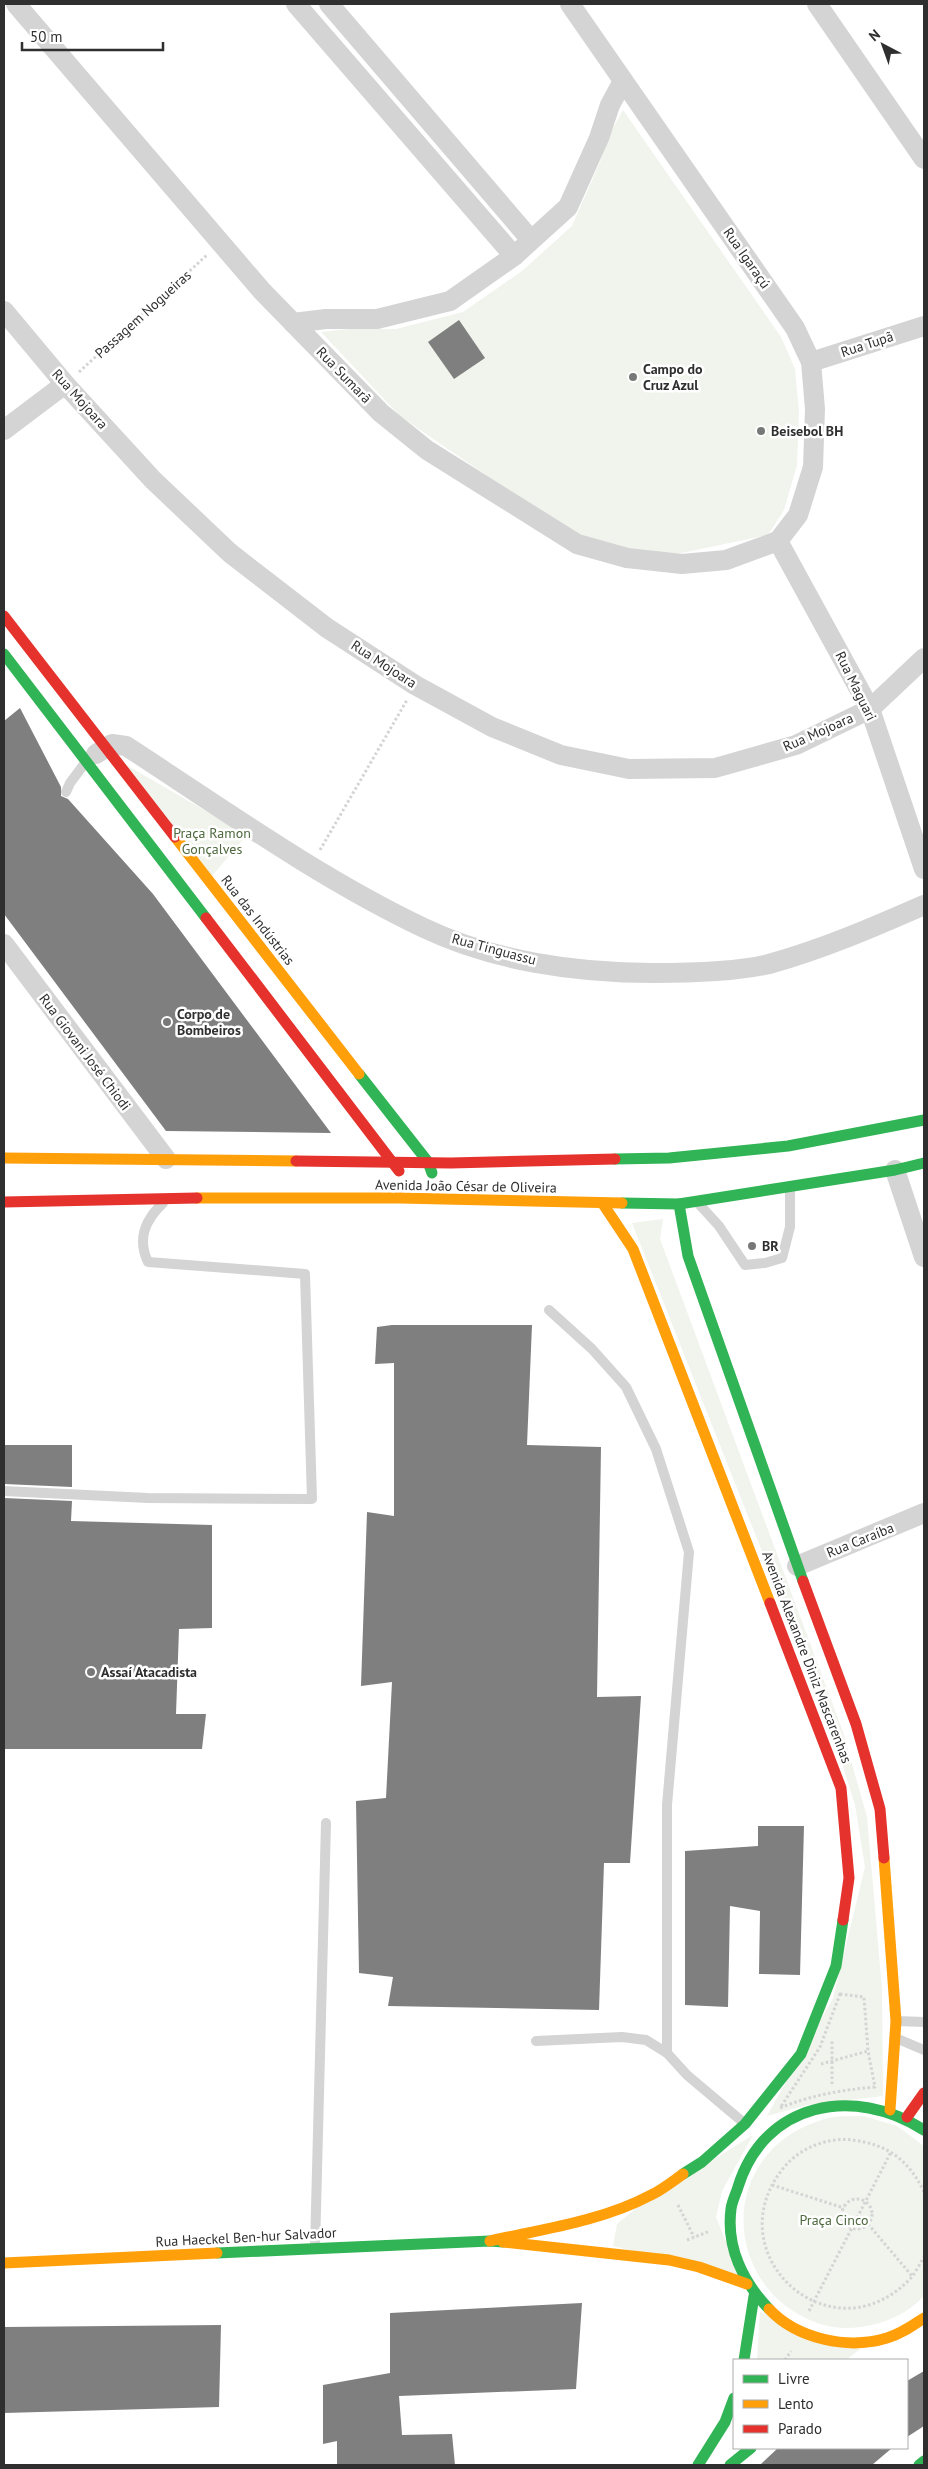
<svg xmlns="http://www.w3.org/2000/svg" width="928" height="2469" font-family="'PT Sans',sans-serif">
<rect width="100%" height="100%" fill="#fff"/>
<g fill="#f0f4ec">
<polygon points="623,110 781,337 795,369 799,412 797,465 784,510 768,535 677,554 626,549 580,536 522,500 400,416 321,332 349,329 396,329 463,312 522,271 572,226 600,162 611,132"/>
<polygon points="123,763 247,835 211,877"/>
<polygon points="663,1219 660,1239 843,1732 867,1817 882,1989 883,2096 807,2105 767,2116 833,1998 865,1867 855,1805 828,1718 632,1223"/>
<path d="M 863,2116 L 897,2126 L 924,2146 L 924,2296 C 907,2314 886,2323 861,2327 C 840,2330 819,2326 800,2315 C 742,2284 724,2205 768,2154 C 783,2136 804,2125 825,2119 C 837,2115 851,2117 863,2116 Z"/>
<polygon points="753,2135 722,2191 716,2217 740,2277 613,2246 617,2224 639,2206"/>
<polygon points="760,2312 860,2349 846,2360 757,2360"/>
</g>
<g fill="#7f7f7f">
<polygon points="459,320 485,358 454,379 428,342"/>
<polygon points="20,708 61,787 61,796 68,799 153,894 331,1133 166,1131 4,914 4,721"/>
<polygon points="392,1325 532,1325 527,1445 601,1447 597,1697 641,1696 630,1863 604,1863 599,2010 388,2006 393,1977 359,1973 356,1801 386,1798 392,1682 361,1686 367,1512 394,1516 394,1363 375,1364 377,1327"/>
<polygon points="4,1445 72,1445 72,1487 4,1484"/>
<polygon points="4,1498 72,1501 71,1521 212,1525 212,1628 179,1629 176,1714 206,1714 202,1749 4,1749"/>
<polygon points="758,1826 804,1826 800,1975 759,1974 760,1911 730,1906 728,2007 685,2005 685,1851 758,1846"/>
<polygon points="582,2303 576,2389 399,2396 402,2435 452,2434 455,2465 337,2465 337,2441 323,2444 323,2385 390,2373 390,2313"/>
<polygon points="221,2325 219,2407 4,2413 4,2327"/>
<polygon points="924,2371 924,2426 907,2437 907,2381"/>
<polygon points="778,2448 892,2448 872,2465 760,2465"/>
</g>
<g fill="none" stroke-linecap="round" stroke-linejoin="round">
<g stroke="#d4d4d4" stroke-width="3" stroke-dasharray="2.5 2.5" stroke-linecap="butt">
<polyline points="79,372 207,255"/>
<polyline points="320,850 407,700"/>
<path d="M 840,1994 L 864,1997 L 868,2051 L 875,2087 C 842,2090 811,2095 780,2108 L 820,2047 Z"/>
<polyline points="821,2064 868,2051"/>
<polyline points="832,2084 832,2040"/>
<polyline points="772,2185 844,2208"/>
<path d="M 924,2192 C 909,2160 887,2144 852,2140 C 829,2137 802,2147 786,2165 C 712,2250 827,2359 907,2282 C 914,2276 919,2265 924,2257"/>
<circle cx="857" cy="2214" r="15"/>
<polyline points="678,2205 694,2237"/>
<polyline points="868,2224 912,2276"/>
<polyline points="687,2240 710,2231"/>
<polyline points="809,2311 891,2152"/>
<polyline points="785,2360 791,2351"/>
</g>
<g stroke="#d4d4d4" stroke-width="10">
<polyline points="66,792 70,783 85,763"/>
<polyline points="699,1204 719,1226 745,1265 765,1263 782,1258 790,1227 790,1188"/>
<polyline points="549,1310 592,1349 626,1387 656,1449 689,1552 667,1805 667,2053"/>
<path d="M 4,1491 L 148,1498 L 312,1499 L 305,1274 L 148,1262 C 137,1239 145,1220 163,1203"/>
<polyline points="897,2021 924,2022"/>
<polyline points="898,2039 924,2050"/>
<polyline points="536,2041 622,2037 646,2040 667,2053 687,2075 744,2123"/>
<polyline points="315,2248 326,1823"/>
</g>
<g stroke="#d4d4d4" stroke-width="20">
<polyline points="16,4 262,291 381,413 427,450 577,544 627,558 682,564 726,560 778,541"/>
<polyline points="296,4 514,256"/>
<polyline points="329,4 531,240"/>
<polyline points="570,4 795,328 811,362 815,409 813,467 798,515 778,541"/>
<polyline points="817,4 924,159"/>
<polyline points="4,311 65,384 153,480 230,553 327,628 415,685 492,727 561,755 629,769 715,768 796,745 870,709 924,658"/>
<polyline points="293,323 326,319 377,319 450,301 514,256 568,207 599,138 610,105 623,81"/>
<polyline points="811,362 924,326"/>
<polyline points="4,430 65,384"/>
<polyline points="778,541 870,709 924,869"/>
<path d="M 96,754 L 112,744 L 126,746 C 223,809 319,878 424,928 C 493,961 576,973 653,973 C 687,973 736,972 769,964 C 823,949 874,927 924,905"/>
<polyline points="4,944 166,1159"/>
<polyline points="895,1170 924,1257"/>
<polyline points="797,1566 924,1513"/>
</g>
<g stroke="#30b455" stroke-width="11">
<polyline points="4,654 206,918"/>
<polyline points="359,1074 428,1162 432,1173"/>
<polyline points="615,1159 669,1158 788,1146 924,1120"/>
<polyline points="622,1203 679,1204 895,1170 924,1163"/>
<polyline points="679,1204 688,1256 803,1581"/>
<polyline points="683,2174 702,2162 745,2124 801,2054 836,1966 843,1920"/>
<polyline points="217,2253 490,2241 503,2242"/>
<path d="M 769,2309 C 743,2282 726,2247 731,2209 C 732,2201 736,2194 738,2187 C 764,2102 854,2085 924,2130"/>
<polyline points="744,2360 754,2296"/>
<polyline points="698,2465 725,2422 734,2398"/>
<polyline points="730,2465 751,2448"/>
<polyline points="919,2465 924,2461"/>
</g>
<g stroke="#ff9f0a" stroke-width="11">
<polyline points="175,837 359,1074"/>
<polyline points="4,1158 296,1161"/>
<polyline points="197,1198 400,1198 622,1203"/>
<polyline points="603,1204 633,1249 770,1603"/>
<polyline points="884,1858 896,2021 890,2110"/>
<path d="M 490,2241 C 544,2229 602,2221 651,2195 C 662,2190 673,2181 683,2174"/>
<polyline points="503,2242 669,2260 699,2267 747,2284"/>
<polyline points="4,2263 217,2253"/>
<path d="M 769,2309 C 797,2339 848,2350 887,2338 C 901,2334 912,2326 924,2318"/>
</g>
<g stroke="#e5322d" stroke-width="11">
<polyline points="4,616 175,837"/>
<polyline points="206,918 399,1171"/>
<polyline points="296,1161 451,1163 615,1159"/>
<polyline points="4,1202 197,1198"/>
<polyline points="803,1581 856,1724 880,1809 884,1858"/>
<polyline points="770,1603 841,1788 849,1878 843,1920"/>
<polyline points="907,2117 924,2093"/>
</g>
</g>
<g fill="#787878" stroke="#fff" stroke-width="2">
<circle cx="633" cy="377" r="5"/>
<circle cx="761" cy="431" r="5"/>
<circle cx="167" cy="1022" r="5"/>
<circle cx="752" cy="1246" r="5"/>
<circle cx="91" cy="1672" r="5"/>
</g>
<g text-anchor="middle" stroke-width="5" stroke-linejoin="round" paint-order="stroke">
<g font-size="14" fill="#2f2f2f" stroke="#fff">
<text transform="translate(747 258) rotate(55)" y="5">Rua Igaraçú</text>
<text transform="translate(143 314) rotate(-42)" y="5">Passagem Nogueiras</text>
<text transform="translate(867 344) rotate(-18)" y="5">Rua Tupã</text>
<text transform="translate(344 375) rotate(46)" y="5">Rua Sumarã</text>
<text transform="translate(80 399) rotate(48)" y="5">Rua Mojoara</text>
<text transform="translate(384 664) rotate(33)" y="5">Rua Mojoara</text>
<text transform="translate(856 686) rotate(64)" y="5">Rua Maguari</text>
<text transform="translate(818 732) rotate(-24)" y="5">Rua Mojoara</text>
<text transform="translate(258 920) rotate(52)" y="5">Rua das Indústrias</text>
<text transform="translate(494 949) rotate(15)" y="5">Rua Tinguassu</text>
<text transform="translate(85 1052) rotate(53)" y="5">Rua Giovani José Chiodi</text>
<text transform="translate(466 1186) rotate(1)" y="5">Avenida João César de Oliveira</text>
<text transform="translate(860 1540) rotate(-22)" y="5">Rua Caraíba</text>
<text transform="translate(807 1657) rotate(69)" y="5">Avenida Alexandre Diniz Mascarenhas</text>
<text transform="translate(246 2237) rotate(-3)" y="5">Rua Haeckel Ben-hur Salvador</text>
</g>
<g font-size="14" font-weight="bold" fill="#2f2f2f" stroke="#fff" text-anchor="start">
<text x="643" y="374">Campo do<tspan x="643" dy="16">Cruz Azul</tspan></text>
<text x="771" y="436">Beisebol BH</text>
<text x="177" y="1019">Corpo de<tspan x="177" dy="16">Bombeiros</tspan></text>
<text x="762" y="1251">BR</text>
<text x="101" y="1677">Assaí Atacadista</text>
</g>
<g font-size="14" fill="#4d693d" stroke="#fff">
<text x="212" y="838">Praça Ramon<tspan x="212" dy="16">Gonçalves</tspan></text>
<text x="834" y="2225">Praça Cinco</text>
</g>
</g>
<rect width="928" height="2469" fill="none" stroke="#2f2f2f" stroke-width="10"/>
<rect x="733" y="2359" width="175" height="90" fill="#ffffff" stroke="#acacac"/>
<rect x="743" y="2375" width="25" height="8" fill="#30b455" stroke="#acacac"/>
<text x="778" y="2384" font-size="15" fill="#2f2f2f">Livre</text>
<rect x="743" y="2400" width="25" height="8" fill="#ff9f0a" stroke="#acacac"/>
<text x="778" y="2409" font-size="15" fill="#2f2f2f">Lento</text>
<rect x="743" y="2425" width="25" height="8" fill="#e5322d" stroke="#acacac"/>
<text x="778" y="2434" font-size="15" fill="#2f2f2f">Parado</text>
<g transform="translate(883 45) rotate(319)" stroke="#ffffff" stroke-width="4" paint-order="stroke">
<path d="M0-4L9 19L0 12L-9 19Z" fill="#2f2f2f"/>
<text y="-8" font-size="14" font-weight="bold" text-anchor="middle" fill="#2f2f2f">N</text>
</g>
<path d="M22 42v8h141v-8" fill="none" stroke="#2f2f2f" stroke-width="2.5"/>
<text x="30" y="42" font-size="15" fill="#2f2f2f" stroke="#ffffff" stroke-width="4" paint-order="stroke">50 m</text>
</svg>
